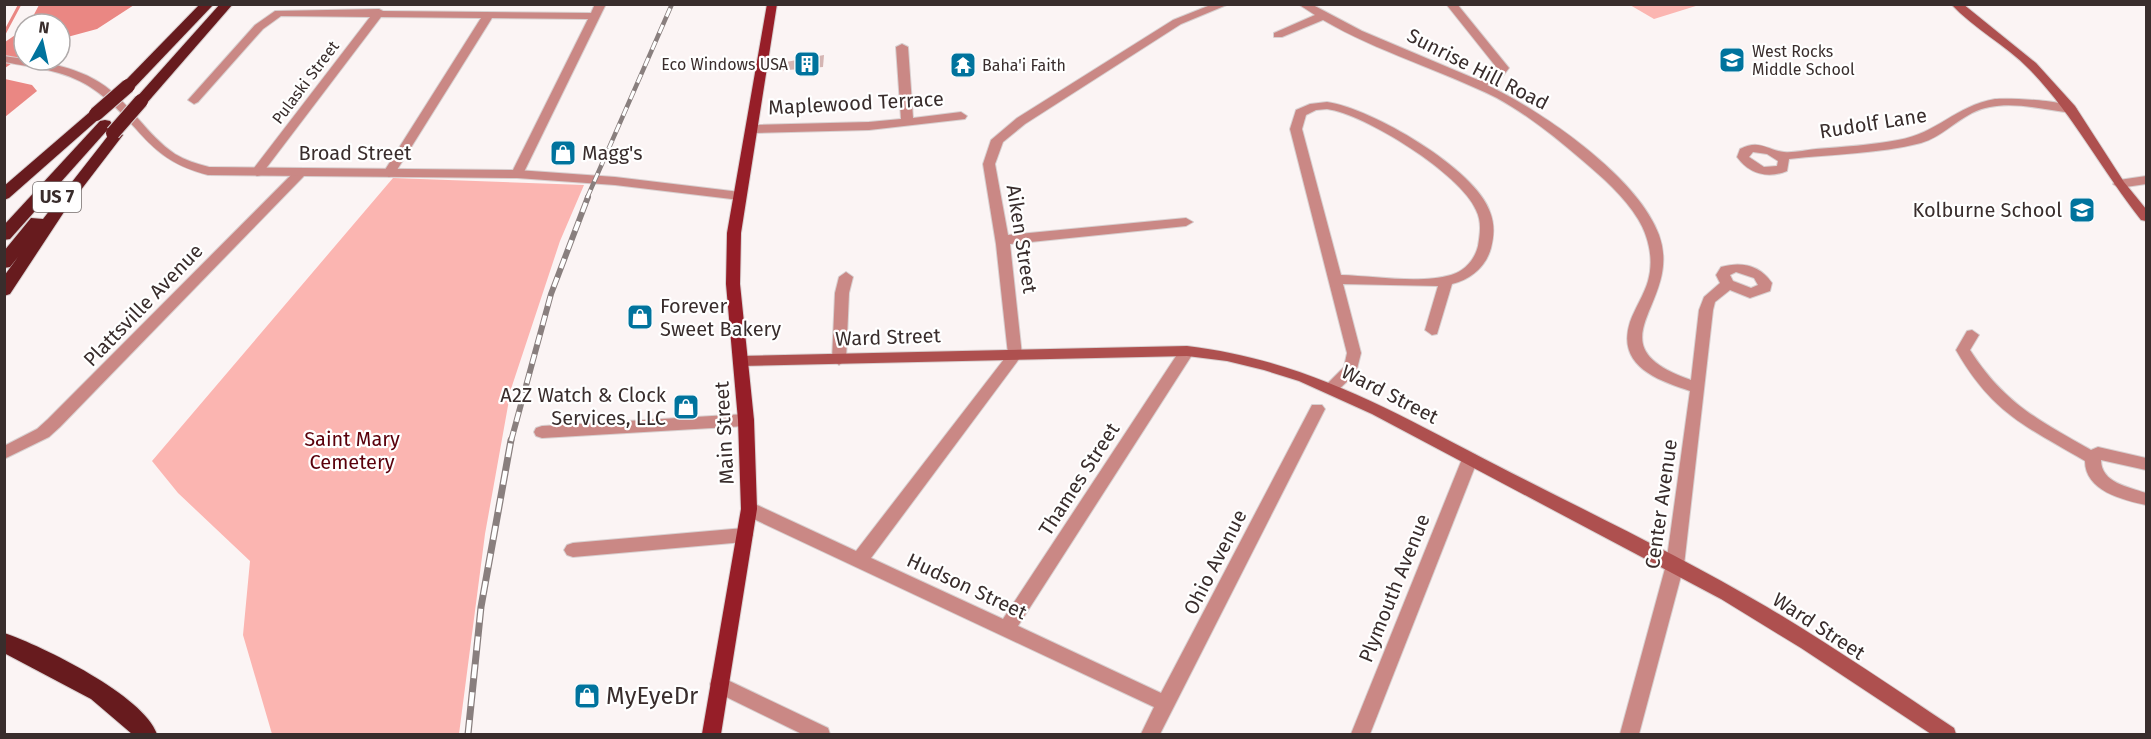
<svg xmlns="http://www.w3.org/2000/svg" width="2151" height="739" font-family="'Fira Sans',sans-serif">
<rect width="100%" height="100%" fill="#fbf4f4"/>
<g fill="#fbb5b1">
<polygon points="1630,5 1630,4 1699,5 1654,19"/>
<polygon points="393,178 584,185 560,241 511,389 485,534 459,734 272,734 243,635 250,561 178,493 152,461"/>
</g>
<g fill="#ea8783">
<polygon points="39,5 39,4 134,5 97,29 60,39 60,24 29,24"/>
<polygon points="24,29 24,55 5,68 5,42"/>
<polygon points="5,79 32,85 37,91 5,117"/>
</g>
<g fill="none" stroke-linecap="round" stroke-linejoin="round">
<polyline stroke="#ea8783" stroke-width="3" points="4,34 20,4"/>
</g>
<polygon fill="#d5b5b3" points="824,55 823,67 776,71 775,64"/>
<g fill="none" stroke-linecap="round" stroke-linejoin="round">
<g stroke="#d8d0d0" stroke-width="2">
<g id="minor">
<polygon points="595,4 606,4 523,174 517,178 511,174 588,19 492,18 395,173 389,177 383,173 481,18 381,17 261,175 257,176 251,172 370,17 281,16 263,29 198,102 194,104 188,100 255,25 275,11 379,9 383,11 591,13"/>
<polygon points="1213,4 1229,4 1181,24 1025,124 1003,142 995,164 1008,235 1186,218 1193,222 1186,226 1010,244 1022,355 871,558 1003,619 1182,347 1192,347 1194,351 1192,355 1018,626 1161,693 1312,405 1322,405 1325,409 1160,734 1141,734 1154,707 743,514 741,509 743,504 749,502 755,504 856,551 1008,354 996,244 983,164 991,140 1017,118 1173,20"/>
<path d="M 1298,4 L 1311,4 L 1362,31 L 1478,80 L 1492,76 L 1497,68 L 1446,4 L 1457,4 L 1509,68 L 1500,80 L 1487,85 C 1542,111 1638,177 1659,235 C 1684,304 1588,344 1691,380 L 1699,310 L 1704,297 L 1720,283 L 1716,275 L 1721,267 C 1741,261 1760,265 1772,283 L 1770,291 L 1750,298 L 1730,290 L 1715,302 L 1713,310 L 1684,565 L 1639,734 L 1620,734 L 1666,565 L 1690,391 C 1657,380 1616,366 1630,322 C 1635,308 1644,295 1648,281 C 1654,260 1649,237 1638,219 C 1624,196 1602,177 1582,160 C 1555,137 1528,115 1497,98 C 1441,70 1378,52 1323,20 L 1282,37 L 1274,37 L 1274,33 L 1315,15 ZM 1736,272 L 1754,278 L 1758,285 L 1751,288 L 1733,281 L 1730,275 Z"/>
<polygon points="902,44 908,47 913,118 961,112 967,116 965,119 869,130 752,133 746,129 752,125 869,122 901,119 896,47"/>
<path d="M 1995,99 C 2011,98 2066,100 2077,109 L 2071,113 C 2039,109 2002,98 1972,113 C 1953,123 1941,137 1921,143 C 1878,154 1832,154 1789,159 L 1787,171 C 1768,179 1749,174 1737,157 L 1740,149 C 1760,139 1766,150 1784,152 C 1794,153 1806,150 1816,149 C 1843,147 1871,145 1898,140 C 1938,133 1955,106 1995,99 ZM 1753,152 L 1767,154 L 1778,161 L 1777,166 L 1764,167 L 1749,157 Z"/>
<path d="M 1327,102 C 1371,108 1476,169 1490,212 C 1495,225 1494,236 1491,248 C 1486,267 1470,280 1452,284 L 1437,334 L 1432,335 L 1425,330 L 1438,286 L 1343,284 L 1361,353 L 1356,373 L 1336,392 L 1331,394 L 1323,388 L 1344,367 L 1347,353 L 1290,129 L 1296,110 L 1310,104 ZM 1327,109 C 1365,114 1461,174 1476,210 C 1482,222 1480,234 1478,246 C 1475,259 1465,271 1451,275 C 1420,284 1373,276 1341,275 L 1302,129 L 1306,115 L 1316,110 Z"/>
<polygon points="300,169 304,170 304,176 60,427 49,437 4,459 4,446 37,429 48,419 296,170"/>
<polygon points="2146,176 2146,184 2119,188 2113,184 2119,180"/>
<polygon points="846,272 853,277 849,293 846,360 839,365 832,360 835,293 839,277"/>
<path d="M 1972,330 L 1979,335 L 1970,350 C 2004,403 2038,420 2091,450 L 2098,447 L 2146,458 L 2146,470 L 2101,460 C 2101,483 2129,487 2146,493 L 2146,505 C 2123,500 2085,491 2085,461 C 2025,426 1992,413 1956,350 L 1967,331 Z"/>
<polygon points="746,414 752,416 754,420 752,424 746,426 542,438 536,436 534,432 536,428 542,426"/>
<polygon points="1470,453 1476,455 1478,459 1370,734 1351,734 1462,459 1464,455"/>
<polygon points="744,528 750,530 753,535 750,540 744,542 573,557 567,555 564,550 567,545 573,543"/>
<polygon points="719,676 828,728 830,734 802,734 712,690 710,684 712,678"/>
</g>
</g>
<g stroke="#d8d0d0" stroke-width="2">
<path id="tertiary" d="M 4,56 C 37,61 76,65 105,86 C 131,105 147,135 175,154 C 185,160 197,164 209,167 L 517,170 L 615,177 L 740,192 L 746,196 L 740,200 L 615,185 L 517,178 L 208,175 C 145,159 142,124 96,91 C 70,71 36,68 4,62 Z"/>
</g>
<g stroke="#d8d0d0" stroke-width="2">
<g id="secondary">
<path d="M 1951,4 L 1963,4 L 2036,63 L 2075,106 L 2124,182 L 2146,209 L 2146,221 L 2141,220 C 2102,171 2073,114 2029,69 C 2006,45 1974,29 1951,4 Z"/>
<path d="M 1187,346 C 1309,361 1391,411 1498,466 C 1588,512 1680,556 1767,607 C 1831,645 1892,687 1954,728 L 1956,734 L 1931,734 L 1801,648 L 1721,599 L 1372,414 L 1299,381 L 1264,370 L 1227,361 L 1187,356 L 740,366 L 733,361 L 740,356 Z"/>
</g>
</g>
<g stroke="#d8d0d0" stroke-width="2">
<polygon id="primary" points="767,4 777,4 741,233 740,284 754,420 757,509 721,734 702,734 741,509 738,420 726,284 727,233"/>
</g>
<g stroke="#d8d0d0" stroke-width="2">
<g id="motorway">
<polygon points="200,4 214,4 133,89 123,89 123,83"/>
<polygon points="220,4 233,4 146,104 136,104 136,98"/>
<polygon points="96,110 101,111 101,117 9,198 4,200 4,186 91,111"/>
<polygon points="105,120 110,121 112,124 110,127 10,239 4,240 4,225 100,121"/>
<polygon points="116,131 123,135 64,212 10,294 4,296 4,276 18,257 10,267 4,268 4,251 31,218 43,219 111,132"/>
<path d="M 4,633 C 43,646 144,696 157,734 L 132,734 L 91,699 L 4,653 Z"/>
</g>
</g>
<use href="#minor" fill="#ca8885" fill-rule="evenodd"/>
<use href="#tertiary" fill="#ca8885" fill-rule="evenodd"/>
<use href="#secondary" fill="#ae504f" fill-rule="evenodd"/>
<use href="#primary" fill="#961e28" fill-rule="evenodd"/>
<use href="#motorway" fill="#671b1e" fill-rule="evenodd"/>
<g stroke="#897f7e" stroke-width="4.5">
<polyline id="rail-far2" points="587,198 672,4"/>
</g>
<g stroke="#897f7e" stroke-width="6">
<polyline id="rail-far1" points="511,441 551,294 588,197"/>
</g>
<g stroke="#897f7e" stroke-width="7">
<polyline id="rail" points="468,734 481,607 511,440"/>
</g>
<use href="#rail-far2" stroke="#fff" stroke-width="3" stroke-dasharray="9" stroke-linecap="butt"/>
<use href="#rail-far1" stroke="#fff" stroke-width="4" stroke-dasharray="10" stroke-linecap="butt"/>
<use href="#rail" stroke="#fff" stroke-width="4.5" stroke-dasharray="14" stroke-linecap="butt"/>
<g stroke="#d8d0d0" stroke-width="16" stroke-linecap="butt">
<g id="motorway-bridge">
<polyline points="96,114 128,86"/>
<polyline points="113,133 141,101"/>
</g>
</g>
<use href="#motorway-bridge" stroke="#671b1e" stroke-width="14"/>
</g>
<defs>
<g id="school-square" transform="scale(1.35)"><rect x="-9" y="-9" width="18" height="18" rx="4" fill="#00739d" stroke="#fff"/><path d="M0-5L7-2L0 1L-7-2ZM-4 1L0 2.5L4 1V4Q0 6-4 4Z" fill="#fff"/></g>
<g id="building-square" transform="scale(1.35)"><rect x="-9" y="-9" width="18" height="18" rx="4" fill="#00739d" stroke="#fff"/><path d="M-4-6H4V6H1V3H-1V6H-4ZM-2.5-4.3h1.7v1.8h-1.7ZM.8-4.3h1.7v1.8H.8ZM-2.5-1h1.7V.8h-1.7ZM.8-1h1.7V.8H.8Z" fill="#fff"/></g>
<g id="temple-square" transform="scale(1.35)"><rect x="-9" y="-9" width="18" height="18" rx="4" fill="#00739d" stroke="#fff"/><path d="M0-6L5-2H3V0L6.5 2.5H4V6H1.5V3h-3V6H-4V2.5H-6.5L-3 0V-2H-5Z" fill="#fff"/></g>
<g id="shop-square" transform="scale(1.35)"><rect x="-9" y="-9" width="18" height="18" rx="4" fill="#00739d" stroke="#fff"/><path d="M-5-2.5h2.3a2.7 3.5 0 0 1 5.4 0H5L5.5 6h-11ZM-1.5-2.5h3a1.5 2.3 0 0 0-3 0Z" fill="#fff"/></g>
</defs>
<g fill-rule="evenodd">
<use href="#school-square" x="1732" y="60"/>
<use href="#building-square" x="807" y="64"/>
<use href="#temple-square" x="963" y="65"/>
<use href="#shop-square" x="563" y="153"/>
<use href="#school-square" x="2082" y="210"/>
<use href="#shop-square" x="640" y="317"/>
<use href="#shop-square" x="686" y="407"/>
<use href="#shop-square" x="587" y="696"/>
</g>
<g text-anchor="middle" stroke-width="4.5" stroke-linejoin="round" paint-order="stroke">
<g font-size="16" fill="#392d2c" stroke="#fff" text-anchor="start">
<text x="1752" y="57">West Rocks<tspan x="1752" dy="18">Middle School</tspan></text>
<text x="788" y="70" text-anchor="end">Eco Windows USA</text>
<text x="982" y="71">Baha'i Faith</text>
</g>
<g font-size="16" fill="#392d2c" stroke="#fff">
<text transform="translate(305 82) rotate(-53)" y="6">Pulaski Street</text>
</g>
<rect fill="#fff" stroke="#746c6b" stroke-width="1.5" x="33" y="182" width="48" height="30" rx="4.5"/>
<g font-size="18" font-weight="bold" fill="#392d2c">
<text x="57" y="203">US 7</text>
</g>
<g font-size="20" fill="#392d2c" stroke="#fff">
<text transform="translate(1478 69) rotate(27)" y="7">Sunrise Hill Road</text>
<text transform="translate(856 103) rotate(-3)" y="7">Maplewood Terrace</text>
<text transform="translate(1873 123) rotate(-9)" y="7">Rudolf Lane</text>
<text x="355" y="160">Broad Street</text>
<text transform="translate(1022 239) rotate(81)" y="7">Aiken Street</text>
<text transform="translate(143 305) rotate(-46)" y="7">Plattsville Avenue</text>
<text transform="translate(888 337) rotate(-2)" y="7">Ward Street</text>
<text transform="translate(1390 394) rotate(27)" y="7">Ward Street</text>
<text transform="translate(724 433) rotate(-93)" y="7">Main Street</text>
<text transform="translate(1079 479) rotate(-57)" y="7">Thames Street</text>
<text transform="translate(1661 504) rotate(-82)" y="7">Center Avenue</text>
<text transform="translate(1215 562) rotate(-63)" y="7">Ohio Avenue</text>
<text transform="translate(967 586) rotate(25)" y="7">Hudson Street</text>
<text transform="translate(1394 588) rotate(-68)" y="7">Plymouth Avenue</text>
<text transform="translate(1819 626) rotate(33)" y="7">Ward Street</text>
</g>
<g font-size="20" fill="#392d2c" stroke="#fff" text-anchor="start">
<text x="582" y="160">Magg's</text>
<text x="2062" y="217" text-anchor="end">Kolburne School</text>
<text x="660" y="313">Forever<tspan x="660" dy="23">Sweet Bakery</tspan></text>
<text x="666" y="402" text-anchor="end">A2Z Watch &amp; Clock<tspan x="666" dy="23">Services, LLC</tspan></text>
</g>
<g font-size="20" fill="#5a000b" stroke="#fff">
<text x="352" y="446">Saint Mary<tspan x="352" dy="23">Cemetery</tspan></text>
</g>
<g font-size="24" fill="#392d2c" stroke="#fff" text-anchor="start">
<text x="606" y="704">MyEyeDr</text>
</g>
</g>
<rect width="2151" height="739" fill="none" stroke="#392d2c" stroke-width="12"/>
<g transform="translate(42 42) rotate(8)"><circle r="28" fill="#ffffff" stroke="#b0abab" stroke-width="1.5"/>
<path d="M0-4.5L10 22L0 15L-10 22Z" fill="#00739d"/>
<text y="-9" font-size="16" font-weight="bold" text-anchor="middle" fill="#392d2c">N</text>
</g>
</svg>
